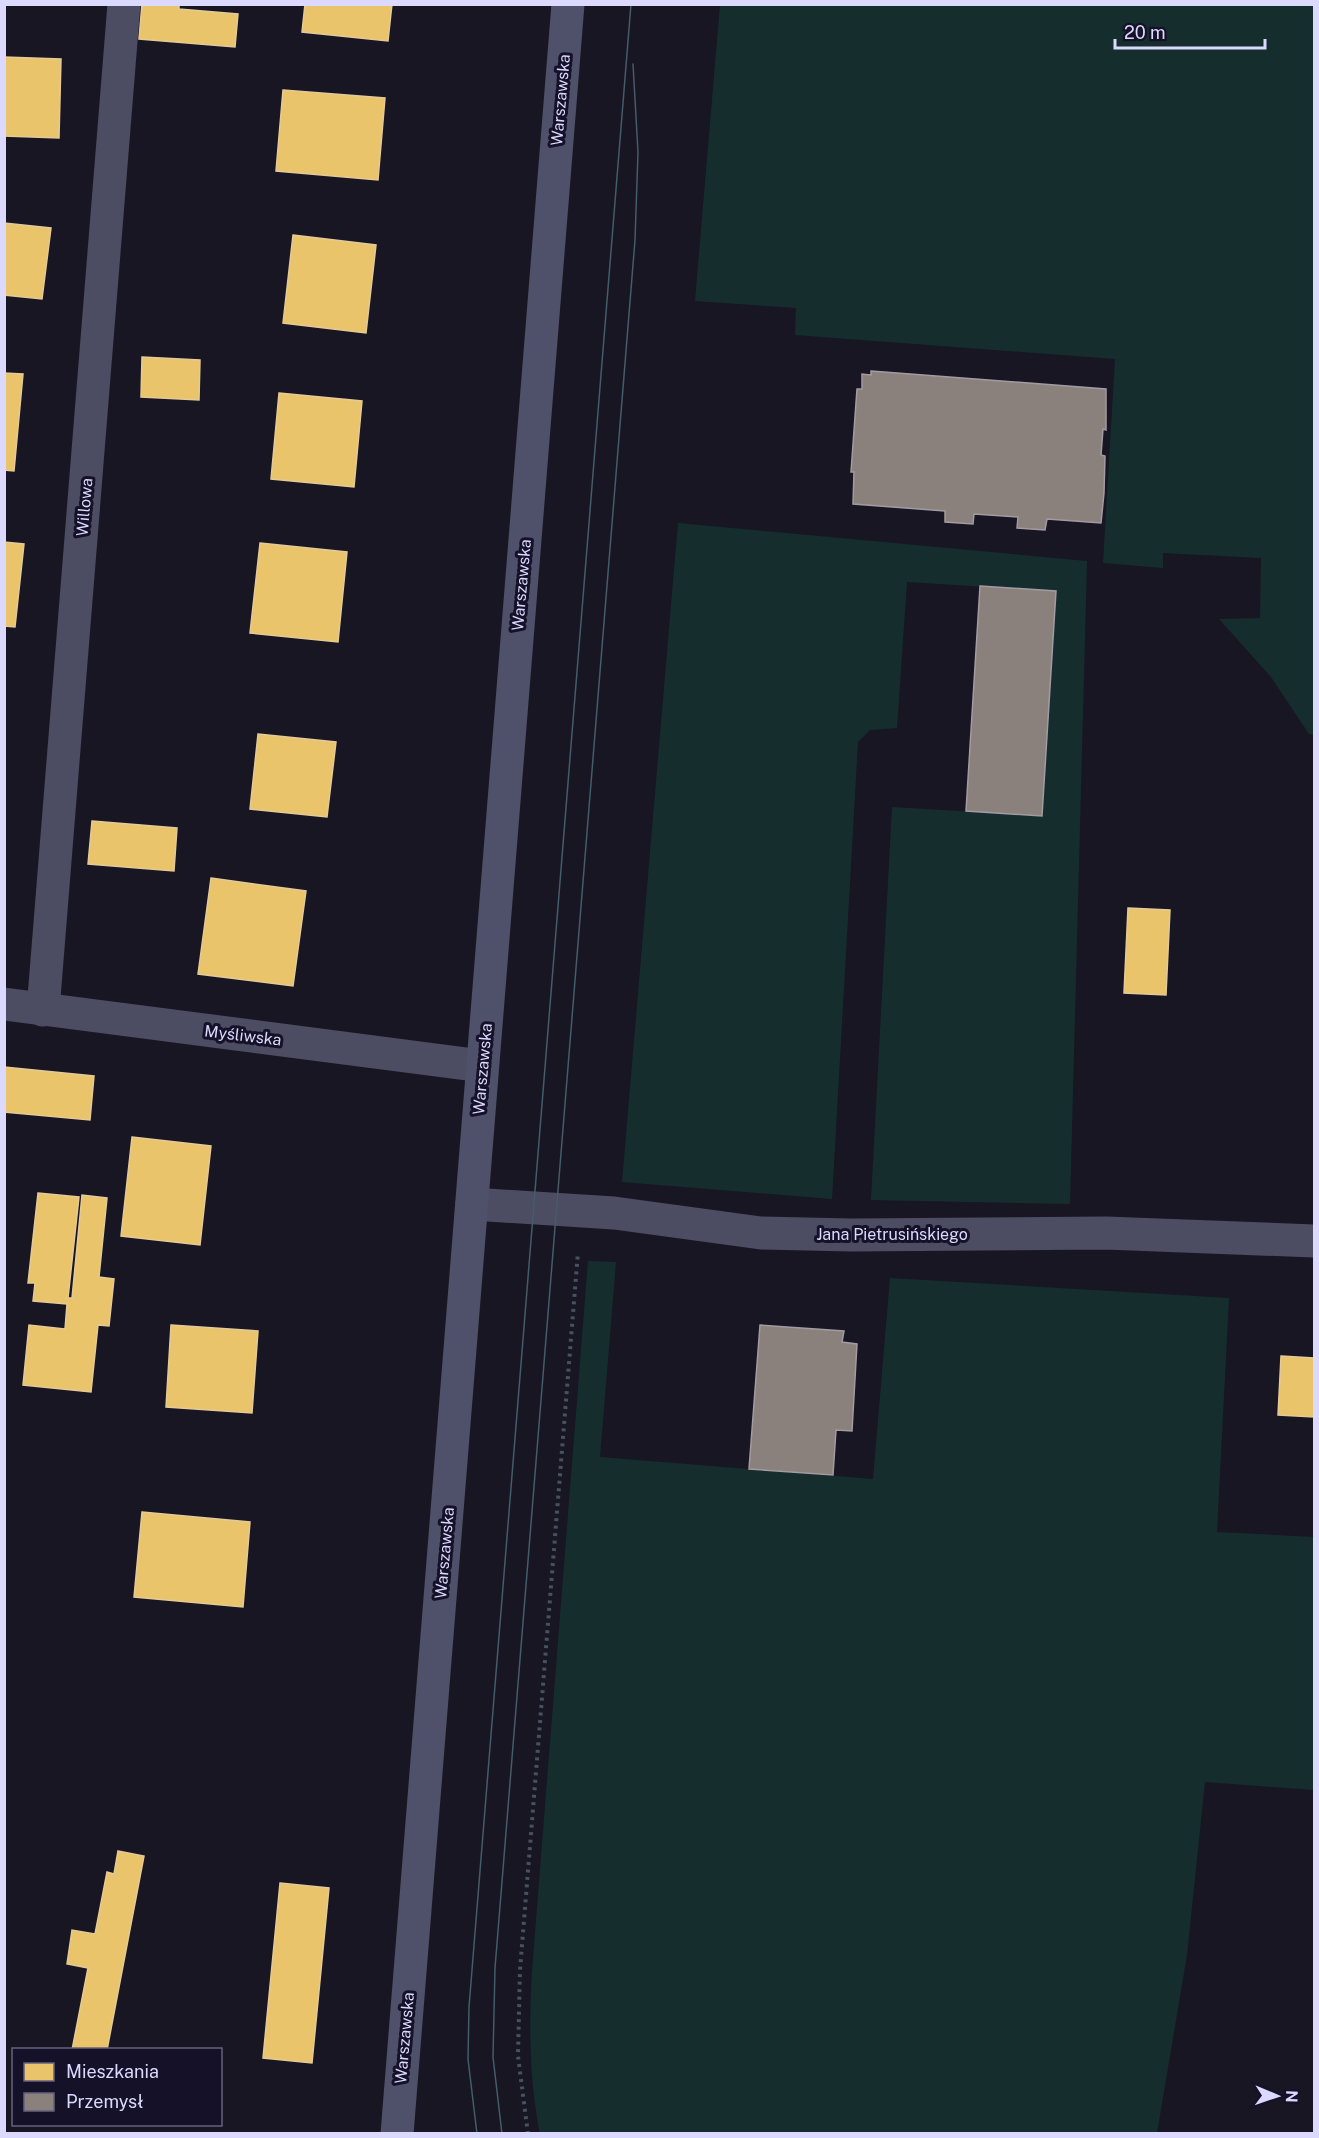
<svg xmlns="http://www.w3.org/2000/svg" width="1319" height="2138" font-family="'Public Sans',sans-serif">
<rect width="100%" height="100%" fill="#181623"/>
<g fill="#152e2d">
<polygon points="720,5 1314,5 1314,735 1309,734 1271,677 1219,619 1260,618 1261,558 1163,553 1163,568 1103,563 1115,359 795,335 796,308 695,301"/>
<polygon points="678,523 1087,561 1070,1204 871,1200 892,807 1042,816 1055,591 907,582 897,728 870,730 858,742 832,1199 622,1182"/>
<path d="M 588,1261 L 616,1262 L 600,1457 L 873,1479 L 890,1278 L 1229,1298 L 1217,1532 L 1314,1537 L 1314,1790 L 1205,1782 L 1187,1955 L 1157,2133 L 540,2134 C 529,2078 529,2027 532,1971 Z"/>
</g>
<g fill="#e9c46a" stroke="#e5ca96" stroke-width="1.5">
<polygon points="142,4 179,4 179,9 238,14 235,47 139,39"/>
<polygon points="305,4 392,4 388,41 302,32"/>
<polygon points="4,57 61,59 59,138 4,136"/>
<polygon points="283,90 385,98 378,180 276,171"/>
<polygon points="4,223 51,228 42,299 4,295"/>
<polygon points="293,235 376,245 366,333 283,323"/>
<polygon points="142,357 200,360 199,400 141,397"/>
<polygon points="4,373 23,374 14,471 4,470"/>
<polygon points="279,393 362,401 354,487 271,479"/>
<polygon points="4,542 24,544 15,627 4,626"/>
<polygon points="260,543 347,552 338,642 250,633"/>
<polygon points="258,734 336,742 327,817 250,809"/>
<polygon points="92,821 177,828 174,871 88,864"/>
<polygon points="211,878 306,891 293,986 198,974"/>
<polygon points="1128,908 1170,910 1166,995 1124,993"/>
<polygon points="4,1067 94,1076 90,1120 4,1112"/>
<polygon points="132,1137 211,1146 200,1245 121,1236"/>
<polygon points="38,1193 79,1197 68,1298 72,1298 82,1195 107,1198 99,1277 114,1279 109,1326 98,1325 91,1392 23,1385 29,1325 65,1329 67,1304 33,1301 35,1283 28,1283"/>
<polygon points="171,1325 258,1331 252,1413 166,1407"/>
<polygon points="1281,1356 1314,1358 1314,1417 1278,1415"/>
<polygon points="142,1512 250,1522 243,1607 134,1597"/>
<polygon points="118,1851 144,1856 107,2050 72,2050 88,1968 67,1964 72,1930 95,1934 107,1872 114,1874"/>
<polygon points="280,1883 329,1888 312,2063 263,2058"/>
</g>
<g fill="#8a817c" stroke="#a29ba3" stroke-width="1.5">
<polygon points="871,371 1106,389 1106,430 1103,429 1101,455 1105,456 1104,493 1101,523 1047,519 1045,530 1017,528 1018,517 974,514 973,524 945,522 945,511 853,504 854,472 851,472 857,389 862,389 862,374 871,375"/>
<polygon points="980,586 1056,591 1042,816 966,811"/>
<polygon points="760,1325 844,1331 842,1342 857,1344 852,1431 836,1430 833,1475 749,1469"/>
</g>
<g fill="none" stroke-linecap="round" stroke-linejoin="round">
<polyline stroke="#46525f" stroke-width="4" stroke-dasharray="3 4.5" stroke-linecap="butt" points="528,2134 518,2056 520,1970 578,1252"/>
<g stroke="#4c4c63" stroke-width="33">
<polyline points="43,1010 124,4"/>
<polyline points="472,1204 614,1213 761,1233 851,1235 1106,1233 1314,1241"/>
</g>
<polyline stroke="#4c4c63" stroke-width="33" points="4,1004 482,1066"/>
<polyline stroke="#4f5069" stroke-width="33" points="397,2134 568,4"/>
<g stroke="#455c6a" stroke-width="1.5">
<polyline points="477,2134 468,2059 469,2007 631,4"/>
<polyline points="502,2134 493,2057 495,1968 635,240 638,152 633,64"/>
</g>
</g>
<g text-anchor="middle" stroke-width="6" stroke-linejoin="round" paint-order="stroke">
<g font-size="16" fill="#dbd9fe" stroke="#141128">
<text transform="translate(560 100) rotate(-85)" y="6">Warszawska</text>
<text transform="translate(84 507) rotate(-85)" y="6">Willowa</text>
<text transform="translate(521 585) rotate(-85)" y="6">Warszawska</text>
<text transform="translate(243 1035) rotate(7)" y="6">Myśliwska</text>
<text transform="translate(482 1069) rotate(-85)" y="6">Warszawska</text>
<text x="892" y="1240">Jana Pietrusińskiego</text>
<text transform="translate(444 1553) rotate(-85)" y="6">Warszawska</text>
<text transform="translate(404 2038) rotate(-85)" y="6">Warszawska</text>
</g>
</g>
<rect width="1319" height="2138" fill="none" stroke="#dbd9fe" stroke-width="12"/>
<rect x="12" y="2048" width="210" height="78" fill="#141128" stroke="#64617e" stroke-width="1.5"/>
<rect x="24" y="2063" width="30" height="18" fill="#e9c46a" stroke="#64617e" stroke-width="1.5"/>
<text x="66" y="2078" font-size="18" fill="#dbd9fe">Mieszkania</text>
<rect x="24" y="2093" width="30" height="18" fill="#8a817c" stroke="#64617e" stroke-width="1.5"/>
<text x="66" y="2108" font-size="18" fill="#dbd9fe">Przemysł</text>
<g transform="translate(1277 2096) rotate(92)" stroke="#141128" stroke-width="4.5" paint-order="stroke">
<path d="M0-4.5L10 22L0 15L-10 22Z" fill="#dbd9fe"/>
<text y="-9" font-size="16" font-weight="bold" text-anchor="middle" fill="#dbd9fe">N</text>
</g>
<path d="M1115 39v9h150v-9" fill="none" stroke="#dbd9fe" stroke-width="3"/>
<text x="1124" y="39" font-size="18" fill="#dbd9fe" stroke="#141128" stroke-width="4.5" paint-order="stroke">20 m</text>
</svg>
